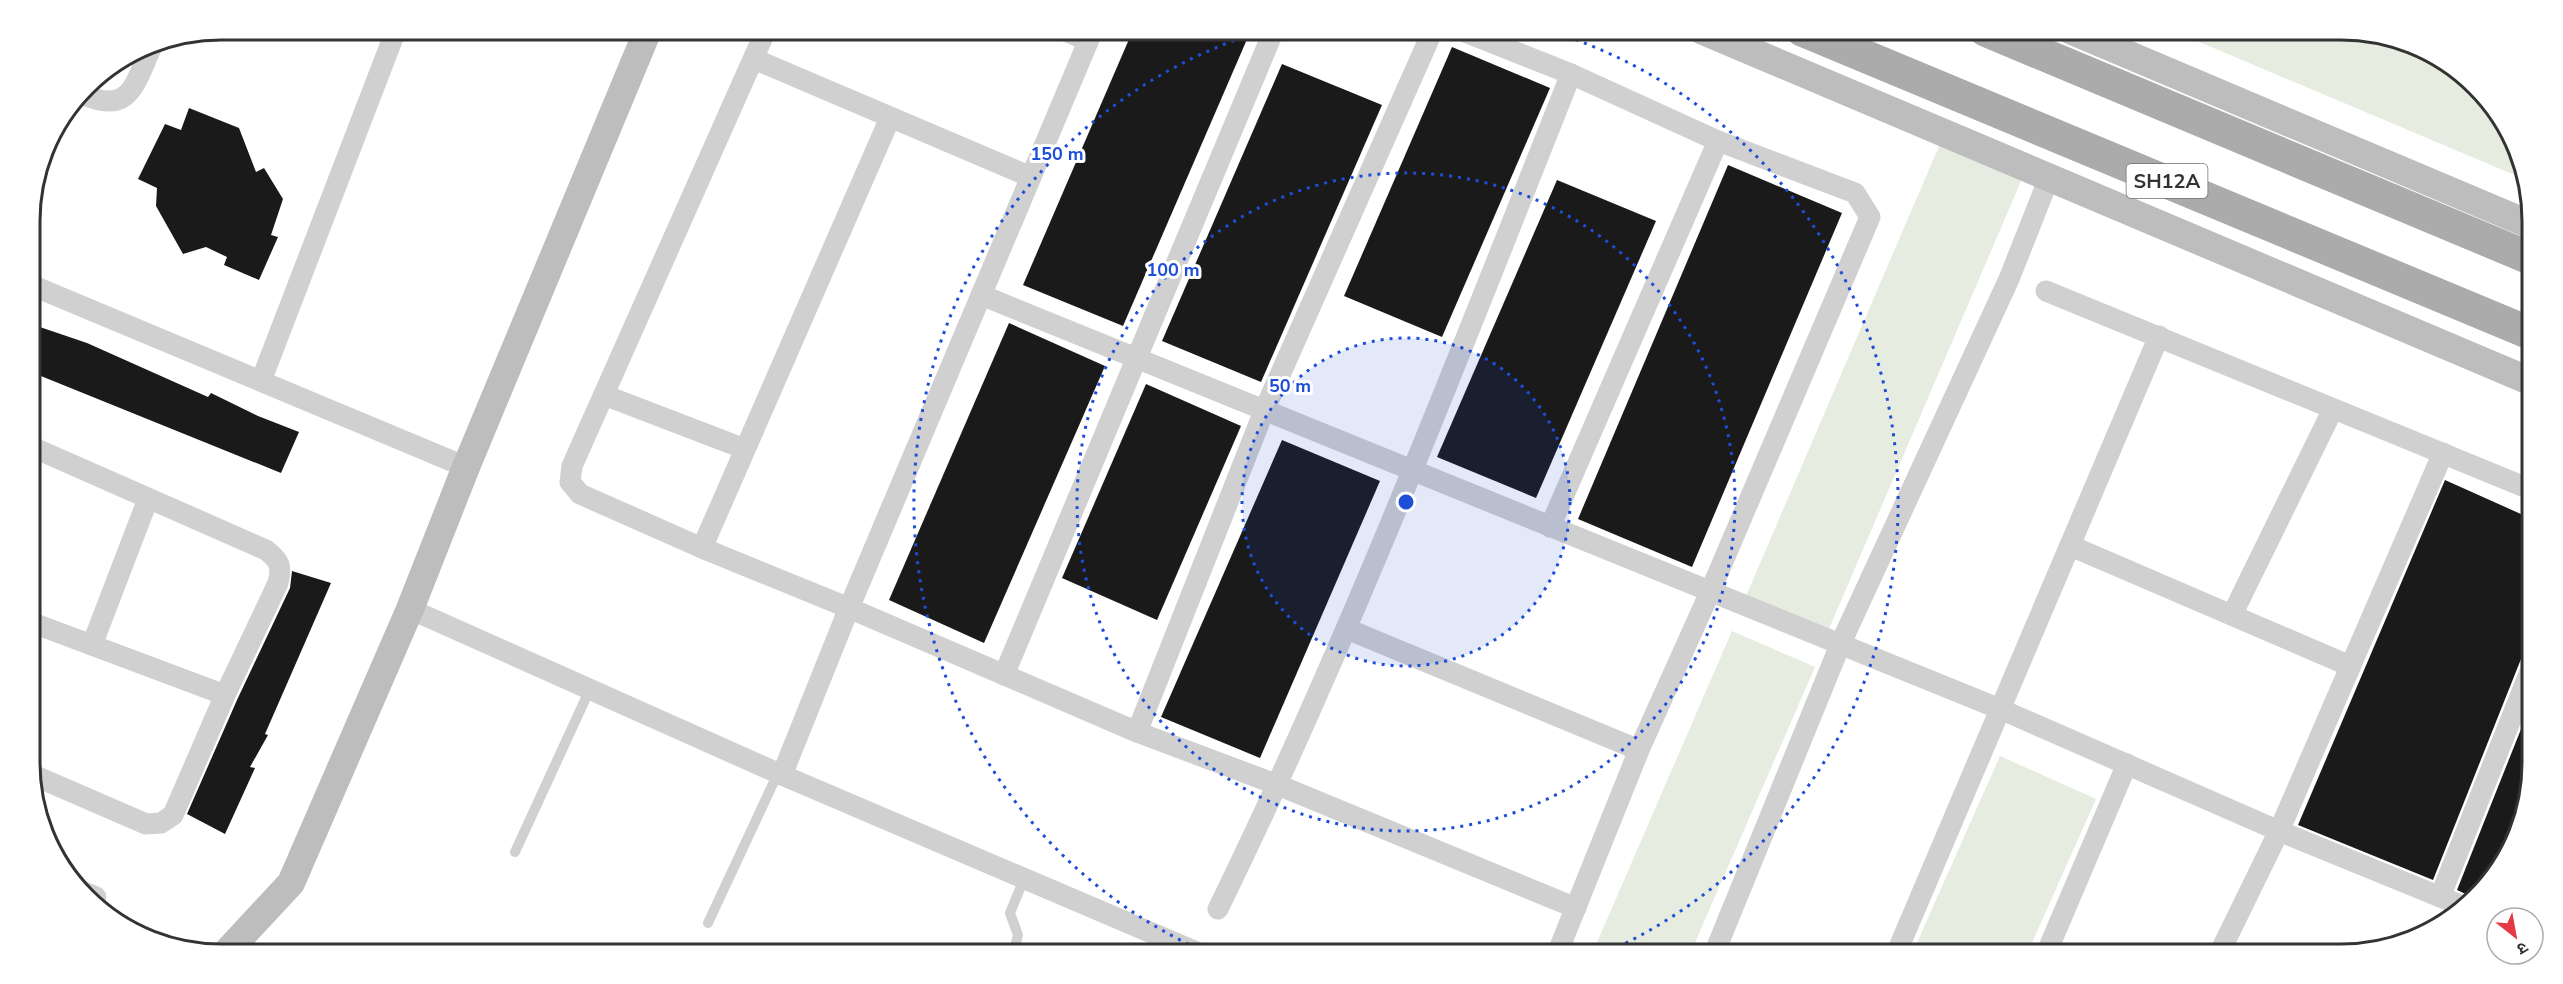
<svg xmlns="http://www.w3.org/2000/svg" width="2563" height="984" font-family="'Nunito Sans','Noto Sans Devanagari',sans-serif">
<rect width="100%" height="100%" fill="#fff"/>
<g fill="#e6ecdf">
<polygon points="2171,30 2342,30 2404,40 2448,62 2493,104 2524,179"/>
<polygon points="1946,130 2028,165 1828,631 1746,596"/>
<polygon points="1732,631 1815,667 1690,954 1592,954"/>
<polygon points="2000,756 2096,799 2027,954 1912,954"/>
</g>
<g fill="#1a1a1a">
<polygon points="1133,30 1251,30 1123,326 1023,285"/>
<polygon points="1452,47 1550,88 1442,337 1344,296"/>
<polygon points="1282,64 1382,105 1261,382 1162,341"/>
<polygon points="189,108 239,128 256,172 264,168 283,199 271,235 278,237 259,280 224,265 227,257 206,247 183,254 156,206 157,188 138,179 165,124 181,130"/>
<polygon points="1728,165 1842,213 1692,567 1578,519"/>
<polygon points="1557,180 1656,221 1536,498 1437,457"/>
<polygon points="1009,323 1105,366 984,643 889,600"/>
<polygon points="31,324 87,343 208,397 211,393 258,416 299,432 281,473 31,372"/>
<polygon points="1146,384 1241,426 1157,620 1062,578"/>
<polygon points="1282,440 1380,481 1260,758 1161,717"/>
<polygon points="2445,480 2532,519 2533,651 2526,654 2521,659 2433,880 2298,825"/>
<polygon points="292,571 331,583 265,734 268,735 250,767 255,768 225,834 187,814 237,700 290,588"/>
<polygon points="2533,699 2533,763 2523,825 2494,879 2474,898 2457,890"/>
</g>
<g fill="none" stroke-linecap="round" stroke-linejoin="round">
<g stroke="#d0d0d0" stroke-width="10">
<polyline points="515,852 590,689"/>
<polyline points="708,923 778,773"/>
<polyline points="1013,954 1018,935 1010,913 1024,879"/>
</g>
<g stroke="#d0d0d0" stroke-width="21">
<polyline points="766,30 572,466 570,482 580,494 702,548 849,608 1137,732 1278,785 1576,908"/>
<polyline points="1063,30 1088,41"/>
<polyline points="1460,30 1571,74 1718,141 1855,193 1870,217 1710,592 1639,750 1557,954"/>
<polyline points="754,59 1031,177"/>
<path d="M 82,94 C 132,117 135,81 153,44"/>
<polyline points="31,285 466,467"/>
<polyline points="2046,291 2532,490"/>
<polyline points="981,295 2000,709 2279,831 2465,907"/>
<polyline points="261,381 396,30"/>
<polyline points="604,395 745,449"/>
<path d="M 32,447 L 266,550 C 280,561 282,566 278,583 L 225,695 L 173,815 L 161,823 L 146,824 L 33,775"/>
<polyline points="1550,527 1718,141"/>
<polyline points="2071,546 2350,666"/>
<polyline points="702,548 890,118"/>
<polyline points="410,609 782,775 1201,954"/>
<polyline points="2232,615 2333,409"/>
<polyline points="33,623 225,695"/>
<polyline points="1347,629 1639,750"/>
<polyline points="92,645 148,499"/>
<polyline points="1004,675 1274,30"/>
<polyline points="1137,732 1264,411 1433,30"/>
<polyline points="782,775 849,608 1093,30"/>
<polyline points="79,890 96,897"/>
<polyline points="2440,897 2533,664"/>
<path d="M 1218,909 C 1351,637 1459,355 1571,74"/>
<polyline points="1714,954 1840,645 2009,279 2045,188 2051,178"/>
<polyline points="1896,954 2159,336"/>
<polyline points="2046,954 2127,764"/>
<polyline points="2219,954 2279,831 2443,453"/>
</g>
<g stroke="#bdbdbd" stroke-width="28">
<polyline points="1701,30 2532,382"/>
<polyline points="2070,30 2531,225"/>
<polyline points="225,954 291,883 410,609 466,467 648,30"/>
</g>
<g stroke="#ababab" stroke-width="33">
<polyline points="1802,30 2532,334"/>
<polyline points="1985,30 2532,259"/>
</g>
</g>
<circle cx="1406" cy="502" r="164" fill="#1d4ed8" fill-opacity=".12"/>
<g fill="none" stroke="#1d4ed8" stroke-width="3" stroke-dasharray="3 6">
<circle cx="1406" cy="502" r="164"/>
<circle cx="1406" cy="502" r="329"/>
<path d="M1205 952A493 493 0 0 1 1262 31M1550 31A493 493 0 0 1 1607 952"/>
</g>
<g text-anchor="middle" stroke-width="6" stroke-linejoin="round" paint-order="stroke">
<rect fill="#fff" stroke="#707070" stroke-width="1.5" x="2126.5" y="164" width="81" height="34" rx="4.5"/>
<g font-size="20" font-weight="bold" fill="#333">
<text x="2167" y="188">SH12A</text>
</g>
</g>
<path d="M0 0H2563V984H0ZM221 40H2341A181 181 0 0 1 2522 221V763A181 181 0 0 1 2341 944H221A181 181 0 0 1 40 763V221A181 181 0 0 1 221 40Z" fill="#fff" fill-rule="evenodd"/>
<path fill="none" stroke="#333" stroke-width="3" d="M221 40H2341A181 181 0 0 1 2522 221V763A181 181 0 0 1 2341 944H221A181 181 0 0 1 40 763V221A181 181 0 0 1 221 40Z"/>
<circle cx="1406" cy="502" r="9" fill="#1d4ed8" stroke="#fff" stroke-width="3"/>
<g font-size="18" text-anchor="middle" font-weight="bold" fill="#1d4ed8" stroke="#fff" stroke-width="6" stroke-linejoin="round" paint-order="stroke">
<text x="1057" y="160">150 m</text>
<text x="1173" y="276">100 m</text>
<text x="1290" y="392">50 m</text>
</g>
<g transform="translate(2515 936) rotate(149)"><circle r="28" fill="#ffffff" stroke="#adadad" stroke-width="1.5"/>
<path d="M0-4.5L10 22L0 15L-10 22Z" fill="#e63946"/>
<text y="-9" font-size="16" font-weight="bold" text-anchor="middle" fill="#333333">उ</text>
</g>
</svg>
